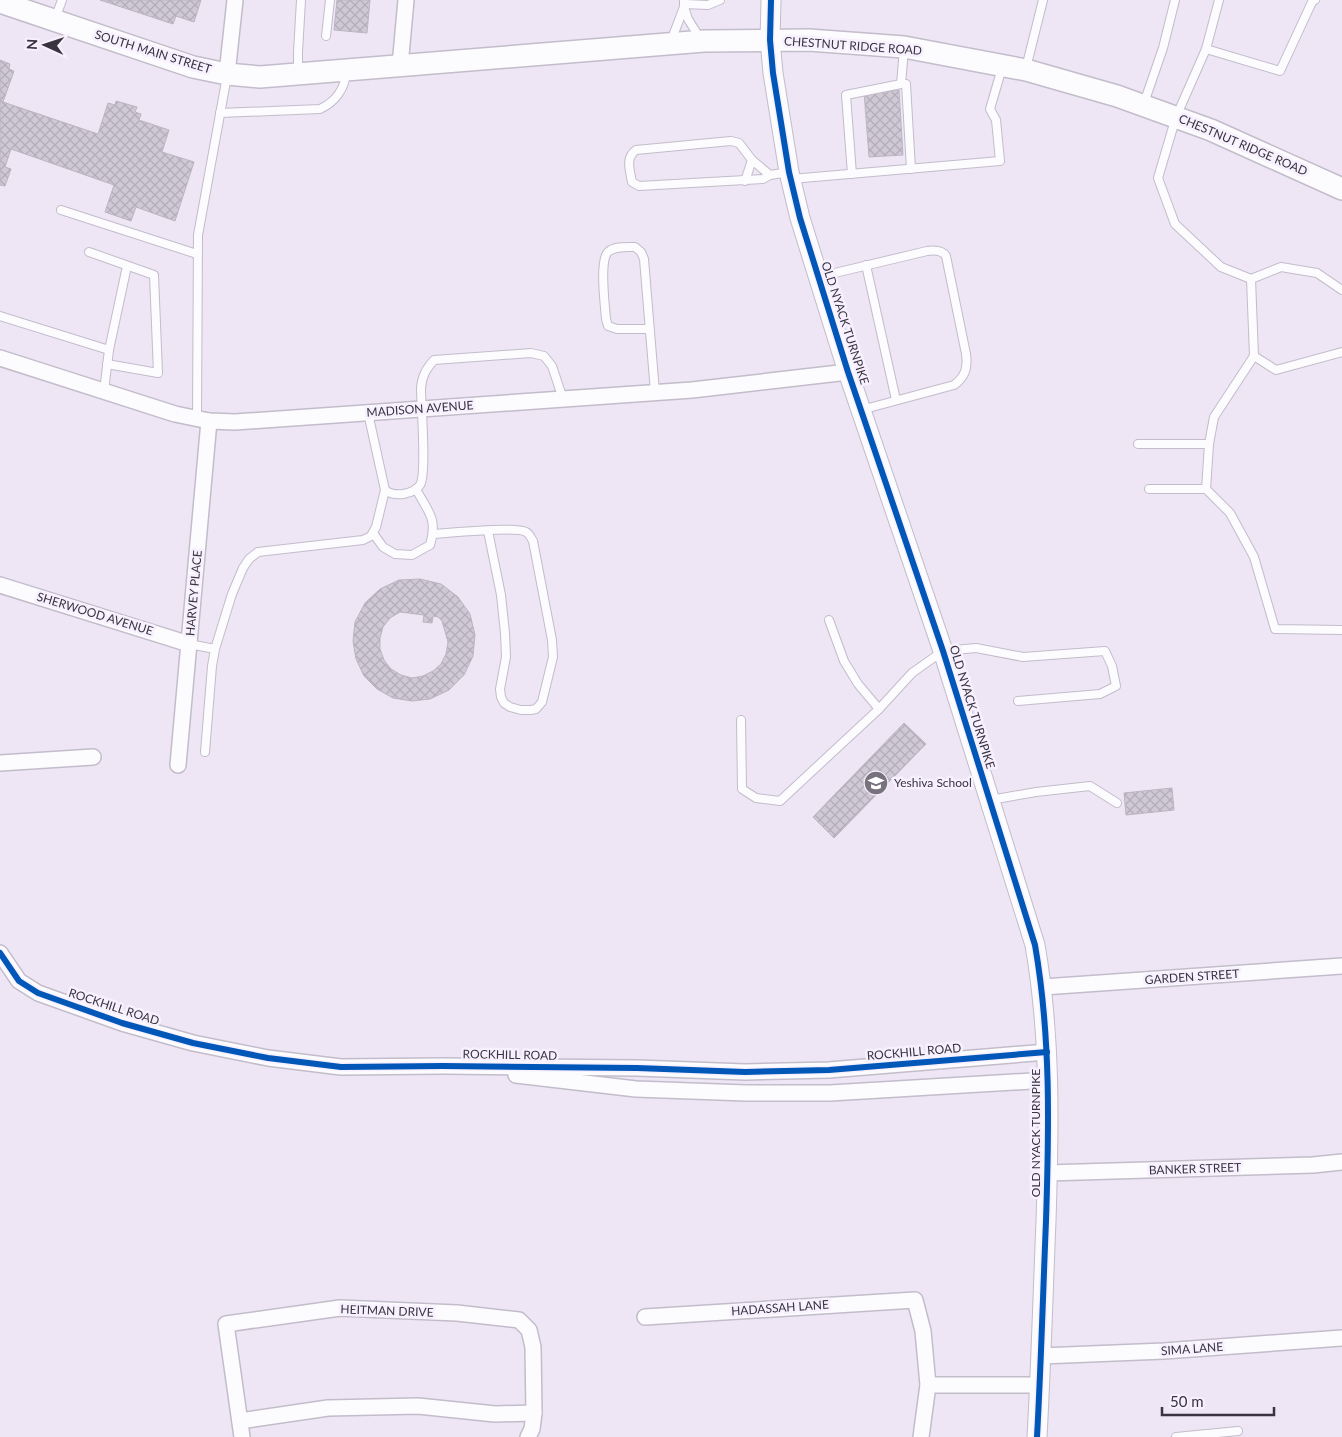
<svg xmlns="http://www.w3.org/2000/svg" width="1342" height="1437" font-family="Lato,sans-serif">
<defs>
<pattern id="building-cross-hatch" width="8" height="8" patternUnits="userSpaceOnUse" patternTransform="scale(1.25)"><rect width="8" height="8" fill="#cfc9d6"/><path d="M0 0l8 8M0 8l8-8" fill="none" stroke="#b2adb9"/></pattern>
</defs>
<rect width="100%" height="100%" fill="#eee6f5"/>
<g fill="url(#building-cross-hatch)" stroke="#bbb5c2" fill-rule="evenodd">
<polygon points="100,0 201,0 194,22 176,16 173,24"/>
<polygon points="337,0 370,0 367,33 334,30"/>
<polygon points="0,60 10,64 9,69 14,71 3,102 98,134 108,103 115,105 116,101 137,107 135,112 141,114 139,120 169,130 162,152 194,162 175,221 136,207 131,221 105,212 114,185 11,149 5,167 11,169 5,186 0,185"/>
<polygon points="899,90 903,155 869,157 864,92"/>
<path d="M 420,579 L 441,584 L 458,597 L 470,614 L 475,635 L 473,656 L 464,675 L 449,690 L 430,699 L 412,701 L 393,698 L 377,689 L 364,676 L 356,659 L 353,641 L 355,622 L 365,603 L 380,589 L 399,580 ZM 400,612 L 424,615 L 423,622 L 432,623 L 433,616 L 438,617 L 442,621 L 448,642 L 446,654 L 441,664 L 433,671 L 423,676 L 412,678 L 401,675 L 391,669 L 384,660 L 380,649 L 380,638 L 383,627 L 390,618 Z"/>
<polygon points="904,723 926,744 834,838 813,817"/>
<polygon points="1172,788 1174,810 1126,815 1124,793"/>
</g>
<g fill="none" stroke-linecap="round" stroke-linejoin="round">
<g stroke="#c3bcca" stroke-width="10">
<g id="service">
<polyline points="1219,0 1206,49 1280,71 1312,2 1315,0"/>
<polyline points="684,4 708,5 720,0"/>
<polyline points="684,7 688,19 701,40"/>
<polyline points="55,19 62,0"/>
<polyline points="326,36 330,0"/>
<polyline points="671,41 684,7 684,0"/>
<polyline points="1026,68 1043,0"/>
<polyline points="298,73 298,52 301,0"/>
<polyline points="901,84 906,84 911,169"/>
<polyline points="1144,103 1163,48 1175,0"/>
<path d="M 220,113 L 320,109 C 335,102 345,89 346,72"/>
<polyline points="852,174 846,95 901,84 904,49"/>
<path d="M 770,175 L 752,160 L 739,143 L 731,141 L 636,150 C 625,158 630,170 632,182 L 639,186 L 763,179 L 770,175 L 789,172"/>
<polyline points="791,179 1000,161 996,120 990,109 1002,68"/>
<polyline points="745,181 752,160"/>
<polyline points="61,210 197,254"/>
<polyline points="89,252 154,275 158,373 107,364"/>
<polyline points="866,265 896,400"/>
<path d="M 818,277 L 927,251 C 934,250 942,250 946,256 L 966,354 C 968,368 965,377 954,385 L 861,410"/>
<polyline points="1251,279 1281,267 1317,273 1342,290"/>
<polyline points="0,316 109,350 127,266"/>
<path d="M 650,329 L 617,329 L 608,326 L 606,319 C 605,305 599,261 608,252 C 614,246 627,247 635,247 L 641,252 L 644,259 L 655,392"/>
<polyline points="1254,356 1276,370 1342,352"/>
<polyline points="104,391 109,350"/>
<polyline points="197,419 198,235 227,76"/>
<polyline points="1138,444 1209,444 1214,417 1254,356 1251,279 1221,267 1175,224 1158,178 1176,117 1206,49"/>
<polyline points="1149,489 1206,489 1209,444"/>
<polyline points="1206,489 1230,513 1254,557 1275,629 1342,630"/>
<path d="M 385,490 C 390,494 396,495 403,494 C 409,493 416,491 420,485 C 427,474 421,405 421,388 C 422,376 426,369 434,360 L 531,353 L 544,356 L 552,366 L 563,399"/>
<path d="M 373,533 L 383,547 L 395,554 L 412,555 L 430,545 C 438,518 428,512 416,489"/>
<path d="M 433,534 C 448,533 518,526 526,532 C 529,533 531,538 533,541 L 552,640 L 553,657 L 542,702 L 536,709 L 531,710 L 521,710 L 510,707 L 504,703 L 501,697 L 500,689 L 506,657 L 505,633 L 501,595 L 488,531"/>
<polyline points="829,620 844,661 858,684 879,709"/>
<polyline points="189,644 215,649"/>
<polyline points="741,720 742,789 756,798 780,801 879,709 912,673 943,651 976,648 1023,657 1105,651 1112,666 1116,686 1100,694 1018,701"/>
<polyline points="205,752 212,666 215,649 232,594 243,568 249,559 258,552 363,540 371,536 376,527 385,490 368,413"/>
<polyline points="990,800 1036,792 1090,786 1117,803"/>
<polyline points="1176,1437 1238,1431"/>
</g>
</g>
<g stroke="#c3bcca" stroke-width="18">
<g id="minor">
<polyline points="400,66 406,0"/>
<polyline points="227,74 235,0"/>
<polyline points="0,358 175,414 209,421 235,422 692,390 848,372"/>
<polyline points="0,585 189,644"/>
<polyline points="0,763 93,757"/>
<polyline points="178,765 209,421"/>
<polyline points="0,953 19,981 38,993 122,1023 193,1043 268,1058 341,1067 443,1066 637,1068 745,1072 829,1070 1047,1052"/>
<polyline points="1043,987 1342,966"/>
<polyline points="516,1075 636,1089 746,1093 830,1093 1048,1080"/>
<polyline points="1047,1173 1313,1165 1342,1162"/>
<polyline points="645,1317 915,1300 923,1331 928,1385 921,1437"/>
<polyline points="1041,1356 1164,1351 1342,1338"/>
<polyline points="928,1385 1039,1385"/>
<polyline points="240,1421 328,1408 418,1406 495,1414 534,1413"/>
<polyline points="242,1437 226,1324 340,1308 457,1313 519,1320 529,1330 533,1347 534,1413 532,1429 528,1437"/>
</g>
</g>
<g stroke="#c3bcca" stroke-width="21">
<path id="tertiary" d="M 771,0 L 770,40 L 773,73 L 789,172 L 800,218 L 848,372 L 943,651 L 1035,945 C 1051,1037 1049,1128 1046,1221 C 1043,1293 1041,1365 1037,1437"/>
</g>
<g stroke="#c3bcca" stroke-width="24">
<polyline id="secondary" points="0,2 193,67 227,74 260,77 704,41 809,40 904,47 1026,70 1117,96 1211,130 1342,189"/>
</g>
<use href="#service" stroke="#fcfbfe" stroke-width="8"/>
<use href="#minor" stroke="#fcfbfe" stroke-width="15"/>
<use href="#tertiary" stroke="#fcfbfe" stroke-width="19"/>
<use href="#secondary" stroke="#fcfbfe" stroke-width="21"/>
<g stroke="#f7f0fe" stroke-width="9">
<g id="cycleway">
<path d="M 771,0 L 770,40 L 773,73 L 789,172 L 800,218 L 848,372 L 943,651 L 1035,945 C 1051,1037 1049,1128 1046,1221 C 1043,1293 1041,1365 1037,1437"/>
<polyline points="0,953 19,981 38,993 122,1023 193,1043 268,1058 341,1067 443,1066 637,1068 745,1072 829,1070 1047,1052"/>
</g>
</g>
<use href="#cycleway" stroke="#0057b8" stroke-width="6"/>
</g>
<defs>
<g id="school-disc" transform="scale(1.25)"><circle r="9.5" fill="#78727f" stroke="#f7f0fe"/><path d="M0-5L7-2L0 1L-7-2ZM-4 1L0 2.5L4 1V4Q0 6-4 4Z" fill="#fff"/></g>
</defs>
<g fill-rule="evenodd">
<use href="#school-disc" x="876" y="783"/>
</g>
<g text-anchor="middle" stroke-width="5" stroke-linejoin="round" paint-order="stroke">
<g font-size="12" fill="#393340" stroke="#f7f0fe">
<text transform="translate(853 46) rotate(4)" y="4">CHESTNUT RIDGE ROAD</text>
<text transform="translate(153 52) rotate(17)" y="4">SOUTH MAIN STREET</text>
<text transform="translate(1243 145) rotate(23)" y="4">CHESTNUT RIDGE ROAD</text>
<text transform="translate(845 323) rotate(72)" y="4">OLD NYACK TURNPIKE</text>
<text transform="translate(420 409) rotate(-4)" y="4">MADISON AVENUE</text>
<text transform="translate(194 593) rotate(-85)" y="4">HARVEY PLACE</text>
<text transform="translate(95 614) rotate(17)" y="4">SHERWOOD AVENUE</text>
<text transform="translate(972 707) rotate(73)" y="4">OLD NYACK TURNPIKE</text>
<text transform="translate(1192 977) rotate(-4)" y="4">GARDEN STREET</text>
<text transform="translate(114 1007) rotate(18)" y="4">ROCKHILL ROAD</text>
<text transform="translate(914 1052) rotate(-5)" y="4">ROCKHILL ROAD</text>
<text transform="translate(510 1055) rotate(1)" y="4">ROCKHILL ROAD</text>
<text transform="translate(1036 1133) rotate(-90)" y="4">OLD NYACK TURNPIKE</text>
<text transform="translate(1195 1169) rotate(-2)" y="4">BANKER STREET</text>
<text transform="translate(780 1308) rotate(-4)" y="4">HADASSAH LANE</text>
<text transform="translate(387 1311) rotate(2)" y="4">HEITMAN DRIVE</text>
<text transform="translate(1192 1349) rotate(-4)" y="4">SIMA LANE</text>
</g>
<g font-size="12" fill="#393340" stroke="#f7f0fe" text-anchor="start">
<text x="894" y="787">Yeshiva School</text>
</g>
</g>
<g transform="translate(45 45) rotate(273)" stroke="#f7f0fe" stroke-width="4" paint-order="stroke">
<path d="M0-4L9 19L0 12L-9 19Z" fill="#393340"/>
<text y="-8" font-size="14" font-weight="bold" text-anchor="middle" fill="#393340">N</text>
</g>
<path d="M1162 1407v8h112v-8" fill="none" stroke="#393340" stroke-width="2.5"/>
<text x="1170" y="1407" font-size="15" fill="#393340" stroke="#f7f0fe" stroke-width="4" paint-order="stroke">50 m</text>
</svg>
